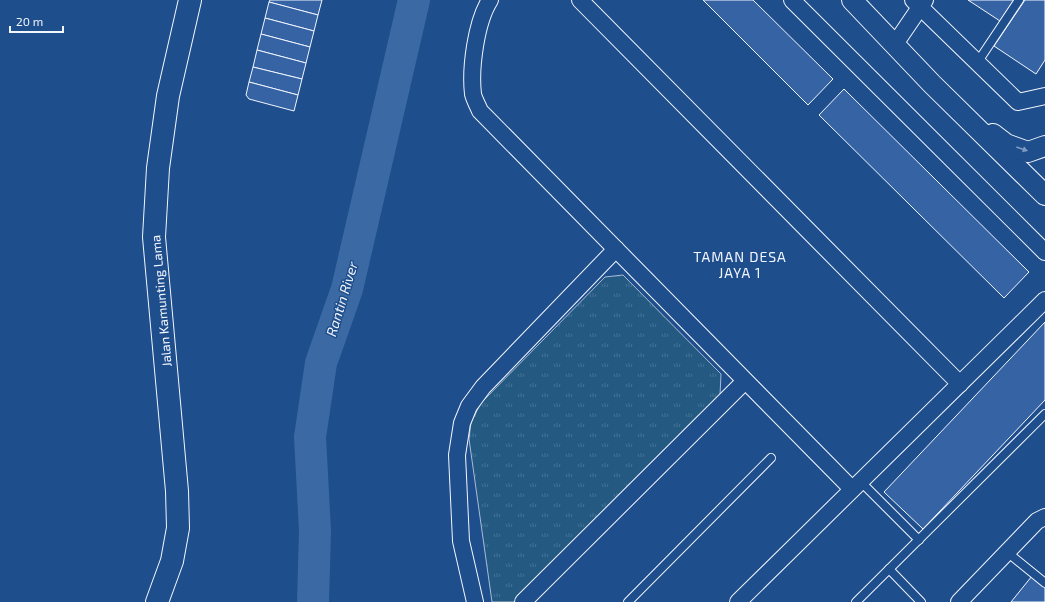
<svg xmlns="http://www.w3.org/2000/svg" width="1045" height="602" font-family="'Exo 2',sans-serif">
<defs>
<pattern id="grass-tufts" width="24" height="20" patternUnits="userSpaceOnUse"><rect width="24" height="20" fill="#245a82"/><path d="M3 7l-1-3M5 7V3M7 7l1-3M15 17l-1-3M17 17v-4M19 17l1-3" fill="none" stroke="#447295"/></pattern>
</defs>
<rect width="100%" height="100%" fill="#1f4e8c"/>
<polygon fill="url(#grass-tufts)" stroke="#a8bbd7" points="623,275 721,374 720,395 522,602 492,602 469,439 471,422 481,403 605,277"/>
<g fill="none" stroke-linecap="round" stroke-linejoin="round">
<polyline stroke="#3b69a3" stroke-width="32" points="313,602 315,531 310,437 321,363 347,289 414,0"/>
</g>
<g fill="#3563a3" stroke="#f2f6ff">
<polygon points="270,0 322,0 318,15 269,2"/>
<polygon points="703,0 753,0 833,79 808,105"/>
<polygon points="968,0 1014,0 1000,21"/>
<polygon points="1025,0 1045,0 1045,60 1036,74 994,46"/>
<polygon points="269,2 318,15 314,31 265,18"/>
<polygon points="265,18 314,31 310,47 261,34"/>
<polygon points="261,34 310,47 306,63 257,50"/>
<polygon points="257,50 306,63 302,79 253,67"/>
<polygon points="253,67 302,79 298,95 249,82"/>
<polygon points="249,82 298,95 294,111 249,99 246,95"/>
<polygon points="844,89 1029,272 1004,298 819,115"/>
<polygon points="1045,322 1045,400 923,529 884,492"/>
<polygon points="1032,576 1045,587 1045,602 1011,602"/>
</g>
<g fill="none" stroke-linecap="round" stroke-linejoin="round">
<g stroke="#f2f6ff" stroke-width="10">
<g id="service">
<polyline points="977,63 1019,0"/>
<polyline points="860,481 919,540"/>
<polyline points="1007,552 1045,583"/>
<polyline points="889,569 921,602"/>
<polyline points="628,602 771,458"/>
<polyline points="856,602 1045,414"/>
</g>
</g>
<g stroke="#f2f6ff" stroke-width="18">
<g id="minor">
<path d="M 490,0 C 476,22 470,68 473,94 C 474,99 478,106 480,111 L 852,489"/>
<polyline points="580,0 960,384"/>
<polyline points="792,0 1045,252"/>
<polyline points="913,0 1018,102 1045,96"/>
<polyline points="895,44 925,0"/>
<polyline points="475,602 461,541 457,455 462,423 469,406 483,387 616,249"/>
<polyline points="523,602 745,381"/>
<polyline points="738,602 1045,300"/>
<polyline points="959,602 1037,521 1045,517"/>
</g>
</g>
<g stroke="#f2f6ff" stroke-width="22">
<g id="tertiary">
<polyline points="852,0 932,84 1045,195"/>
<polyline points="993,134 1006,144 1028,152 1045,146"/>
</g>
</g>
<g stroke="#f2f6ff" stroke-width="24">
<polyline id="primary" points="157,602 172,561 178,528 177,491 154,237 158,168 168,96 190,0"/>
</g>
<use href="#service" stroke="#1f4e8c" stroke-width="8"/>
<use href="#minor" stroke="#1f4e8c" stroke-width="16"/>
<use href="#tertiary" stroke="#1f4e8c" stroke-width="20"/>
<use href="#primary" stroke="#1f4e8c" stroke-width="22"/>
</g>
<defs><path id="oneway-solid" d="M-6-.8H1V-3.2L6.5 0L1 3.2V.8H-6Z"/></defs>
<use fill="#7e9ac0" href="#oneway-solid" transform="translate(1022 149) rotate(19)"/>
<g text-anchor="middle" stroke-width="3" stroke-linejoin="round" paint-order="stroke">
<g font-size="13" fill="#f2f6ff" stroke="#1f4e8c">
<text transform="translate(161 301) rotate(-95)" y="5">Jalan Kamunting Lama</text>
</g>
<g font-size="14" letter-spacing="1" fill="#f2f6ff" stroke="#1f4e8c">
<text x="740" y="262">TAMAN DESA<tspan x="740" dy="16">JAYA 1</tspan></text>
</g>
<g font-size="14" font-style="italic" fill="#f2f6ff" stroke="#1f4e8c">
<text transform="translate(342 299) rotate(-73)" y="5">Rantin River</text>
</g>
</g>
<path d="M10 26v6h53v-6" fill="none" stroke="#f2f6ff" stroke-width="2"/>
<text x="16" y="26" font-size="12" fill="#f2f6ff" stroke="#1f4e8c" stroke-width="3" paint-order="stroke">20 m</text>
</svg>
